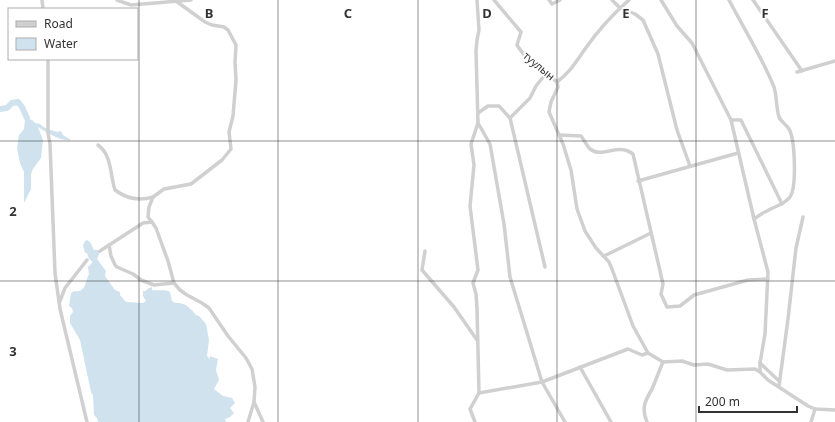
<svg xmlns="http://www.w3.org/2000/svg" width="835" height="422" font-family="'Noto Sans',sans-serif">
<rect width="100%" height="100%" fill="#fff"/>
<g fill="#cfe2ee">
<path d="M 28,119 L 32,120 L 35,123 L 40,124 C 45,129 51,130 57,132 L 61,131 L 63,135 L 71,140 C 61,142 46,132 38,127 L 43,140 L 41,158 L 33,169 L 31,174 L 31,189 L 24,203 L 24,172 L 20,163 L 17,148 L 19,135 L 24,129 L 25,120 Z"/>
<path d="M 87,240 L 90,242 L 94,250 L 98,250 L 100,252 L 97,259 L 106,271 L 105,276 L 115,290 L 120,292 L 120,295 L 126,302 L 143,303 L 146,301 L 143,296 L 143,291 L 146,291 L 147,289 L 152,287 L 152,290 C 158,291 165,289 170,292 L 172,301 C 176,304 178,302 183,304 C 187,305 193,311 196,315 L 199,316 L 206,324 L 209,340 L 207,356 L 210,359 L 210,356 L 218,359 L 216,370 L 219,380 L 214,389 L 223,396 L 232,398 L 235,403 L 230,408 L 234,413 L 230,417 L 225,419 L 226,422 L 98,422 L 97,418 L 94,415 L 93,395 L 91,392 L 80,340 L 70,323 L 70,316 L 73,312 L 72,308 L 69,306 L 71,293 L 74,291 C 86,293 85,282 89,274 L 88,267 L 92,263 L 92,261 L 89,259 L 87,253 L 85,253 L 83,245 L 85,241 Z"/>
</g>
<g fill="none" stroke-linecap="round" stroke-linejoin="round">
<polyline stroke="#cfe2ee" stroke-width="6" points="0,109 7,108 12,103 18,102 22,107 27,118"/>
<g stroke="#d0d0d0" stroke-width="3.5">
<polyline points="42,0 43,9"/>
<polyline points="117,0 131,5 191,0"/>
<path d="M 494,0 L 521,32 L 517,45 C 526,60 543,71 557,82"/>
<polyline points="549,0 552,4 560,0"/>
<polyline points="612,0 620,8 635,14 643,20 658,54 677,130 690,166"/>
<polyline points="661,0 677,26 692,43 731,120 754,219 768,272 765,334 760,363 760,372"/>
<path d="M 729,0 C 744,29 762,57 774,87 C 777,97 776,107 779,117 C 781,122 786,124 789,129 C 795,139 797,187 790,197 C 784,205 775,206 767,211 C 762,213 758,216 754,219"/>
<polyline points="753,0 802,71"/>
<polyline points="48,59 48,133 50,144 55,273 60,309 87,422"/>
<polyline points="797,72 835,61"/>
<polyline points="557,82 558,87 551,102 549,112 563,144 571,170 577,209 585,231 596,248 609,262 612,269 633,326 648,353 663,362 682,361 694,365 708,364 727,370 755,369 760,372 768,380 808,406 815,409 835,410"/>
<path d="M 557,82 C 571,71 575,63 585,49 C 597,32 613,14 629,0"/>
<polyline points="478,113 488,106 499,106 510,118 545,267"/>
<polyline points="510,118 530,98 536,86 544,76 550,76"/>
<polyline points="731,120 741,120 782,204"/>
<polyline points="478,123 490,144 504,224 510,277 542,382 565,422"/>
<path d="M 559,135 L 581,136 C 584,140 587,146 590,149 C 603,159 617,142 633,154 L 663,284 L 661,294 L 667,307 L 680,306 L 694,295 L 748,280 L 768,279"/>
<path d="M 98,145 C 112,155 110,175 115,190 C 127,199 140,201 153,197"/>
<polyline points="638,181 738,153"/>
<polyline points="152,222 148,217 149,207 153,197 164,189 191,184 222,160 231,149 229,132 233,116 236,80 235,62 236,45 228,30 224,27 212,25 205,22 176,1"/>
<polyline points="109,245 111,256 115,265 117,267 133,274 141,280 154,285 174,283"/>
<polyline points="100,251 143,223 152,222 156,228 168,261 174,283 180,290 187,295 202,303 209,308 228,336 246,358 252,369 255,387 254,402 248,422"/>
<polyline points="425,251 422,270 454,307 477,340"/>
<polyline points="604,256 651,233"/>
<polyline points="60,301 65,288 87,260"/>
<polyline points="760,363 779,381"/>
<polyline points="580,367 611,422"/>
<polyline points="779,386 788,319 796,248 803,217"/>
<polyline points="479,393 542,382 628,349 642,355 648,353"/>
<polyline points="254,402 263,422"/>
<polyline points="475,422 470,409 479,393 477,308 476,294 473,283 478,270 470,206 474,165 471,144 478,123 476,51 477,40 479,30 477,0"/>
<path d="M 647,422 C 641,408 645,401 652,389 C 656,380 659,371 663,362"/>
<polyline points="811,422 815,409"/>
</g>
</g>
<path fill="none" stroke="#333" stroke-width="1" stroke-opacity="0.55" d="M 139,0 L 139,422M 278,0 L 278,422M 418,0 L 418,422M 557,0 L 557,422M 696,0 L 696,422M 0,141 L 835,141M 0,281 L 835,281"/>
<g text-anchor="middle" stroke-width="4" stroke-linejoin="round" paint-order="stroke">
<g font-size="11" fill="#333" stroke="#fff">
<text transform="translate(539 66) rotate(40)" y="4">туулын</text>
</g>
</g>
<g font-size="13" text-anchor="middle" font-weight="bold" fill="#333" stroke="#fff" stroke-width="4" stroke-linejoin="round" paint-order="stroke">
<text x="209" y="18">B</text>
<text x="348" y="18">C</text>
<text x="487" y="18">D</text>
<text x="626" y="18">E</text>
<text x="765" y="18">F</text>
<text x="13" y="216">2</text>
<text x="13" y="356">3</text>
</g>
<rect x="8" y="8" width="130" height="52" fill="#ffffff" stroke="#adadad"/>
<rect x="16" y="21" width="20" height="6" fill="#d0d0d0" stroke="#adadad"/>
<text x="44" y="28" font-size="12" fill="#333333">Road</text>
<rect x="16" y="38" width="20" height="12" fill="#cfe2ee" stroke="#adadad"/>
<text x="44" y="48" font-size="12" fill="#333333">Water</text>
<path d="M699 406v6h98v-6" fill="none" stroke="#333333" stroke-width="2"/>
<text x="705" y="406" font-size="12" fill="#333333" stroke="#ffffff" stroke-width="3" paint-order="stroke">200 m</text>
</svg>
